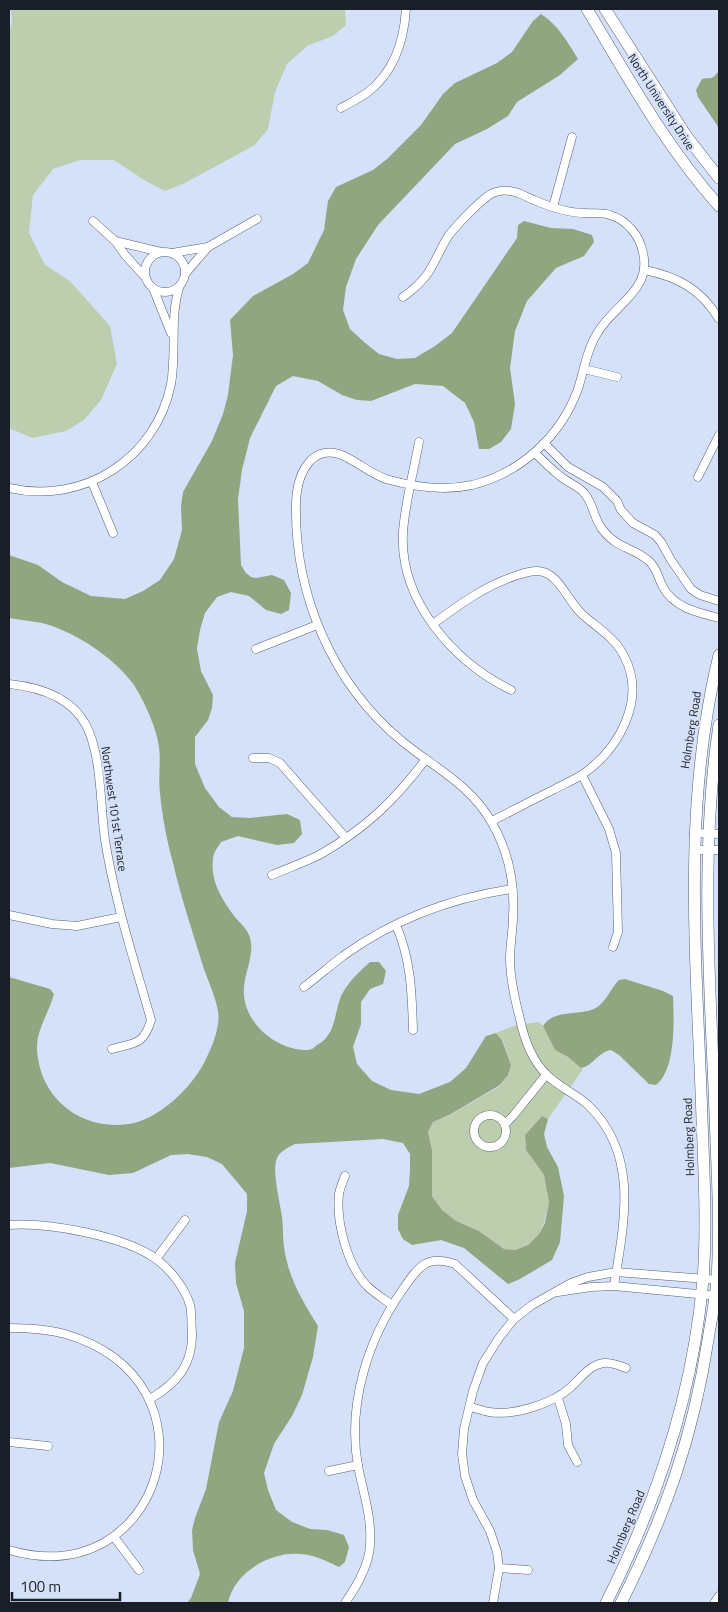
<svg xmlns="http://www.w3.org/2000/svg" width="728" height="1612" font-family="'Titillium Web',sans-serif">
<rect width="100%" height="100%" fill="#d5e1f8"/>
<g fill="#bccead">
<polygon points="11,9 345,9 346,25 333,36 307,46 287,64 275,92 268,129 255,145 183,184 165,191 144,180 114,160 80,160 53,169 33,195 29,233 45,265 70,281 110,326 117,364 101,400 84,420 66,431 32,438 9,428 9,32 12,24"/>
<polygon points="539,1022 543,1026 555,1050 568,1057 583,1069 548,1119 542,1116 525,1135 526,1150 544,1175 549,1202 544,1223 539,1234 528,1245 515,1250 504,1249 479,1231 456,1221 442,1210 432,1196 432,1150 428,1132 433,1122 452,1114 500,1086 508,1075 511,1065 503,1040 496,1033 516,1025"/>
</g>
<g fill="#91a580">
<path d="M 541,14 C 558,25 567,41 578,59 L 560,75 L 517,102 L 508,116 L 487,129 L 455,144 L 378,225 L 356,259 L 346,287 L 343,310 L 350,329 L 364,342 L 379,354 L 397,359 L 415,358 L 435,346 L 452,333 L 517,238 L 518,225 L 524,221 L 551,228 L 573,229 L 592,235 L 594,242 L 584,256 L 556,268 L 527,301 L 515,331 L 510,368 L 515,404 L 511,429 L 501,442 L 489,449 L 479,449 L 474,422 L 465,403 L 443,386 L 415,384 L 371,401 L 357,400 L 342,395 L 318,381 L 293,376 L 276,386 L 250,438 L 242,470 L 238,499 L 241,565 L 246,573 L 251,577 L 256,578 L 272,575 L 284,580 L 291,593 L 289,610 L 281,614 L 266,610 L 249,596 L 231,592 L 217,597 L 205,613 L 200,630 L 197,649 L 201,671 L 213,695 L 212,708 L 208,720 L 195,737 L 195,764 L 205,788 L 219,807 L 232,817 L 250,818 L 287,814 L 300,820 L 302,834 L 294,843 L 277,845 L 238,836 L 221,842 C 218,847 213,853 213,859 C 210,881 222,900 235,917 C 239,922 247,929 249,935 C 256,952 245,971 244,987 C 241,1021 275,1050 307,1050 C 311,1050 314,1048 317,1045 C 336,1035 334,1014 341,996 C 348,982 359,972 370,962 L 379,962 L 386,971 L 383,984 L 370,989 L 361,1002 L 361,1024 L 353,1047 L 357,1064 L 372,1081 L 391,1090 L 419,1094 L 450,1082 L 466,1068 L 486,1036 L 496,1033 L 502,1040 L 511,1065 L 508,1075 L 500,1085 L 451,1114 L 433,1122 L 428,1132 L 432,1150 L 432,1196 L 442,1210 L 456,1221 L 479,1231 L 504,1249 L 515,1250 L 528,1245 L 539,1234 L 545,1223 L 549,1202 L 544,1175 L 526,1150 L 525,1135 L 542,1116 L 548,1119 L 544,1134 L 547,1147 L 558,1167 L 564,1196 L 560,1242 L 552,1260 L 520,1279 L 508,1284 L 464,1248 L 441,1240 L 412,1245 L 403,1239 L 398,1229 L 398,1215 L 409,1186 L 410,1169 L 410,1154 L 403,1143 L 383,1139 L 295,1144 C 287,1148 278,1152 276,1161 C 273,1173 279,1199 281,1211 C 284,1225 282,1239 285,1253 C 290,1280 303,1302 318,1326 L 313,1357 L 302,1395 L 292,1416 L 274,1444 L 264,1473 L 268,1490 L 276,1510 L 292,1522 L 310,1529 L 327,1530 L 344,1535 L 349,1547 L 345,1562 L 339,1567 C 327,1561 312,1554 299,1554 C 269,1552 234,1573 228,1603 L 187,1603 L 191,1598 L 200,1574 L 193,1550 L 192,1530 L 195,1518 L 206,1489 L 219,1422 L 233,1391 L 244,1348 L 244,1311 L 236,1283 L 235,1263 L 247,1211 L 247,1194 L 222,1164 L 207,1157 L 188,1154 L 171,1155 L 133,1173 L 109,1175 L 50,1163 L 9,1168 L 9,977 L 50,989 L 54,994 C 49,1013 36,1030 37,1050 C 40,1098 80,1131 129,1124 C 158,1120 191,1088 204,1063 C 211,1049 221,1027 218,1011 C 215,995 207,979 202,963 C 192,930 181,897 173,863 C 167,841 162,816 160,793 C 158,778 161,762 159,747 C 157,729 144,701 134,685 C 115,658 74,631 42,623 C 31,621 20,620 9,618 L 9,555 L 38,565 L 62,582 L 91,596 L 125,599 L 143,591 L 160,580 L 174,559 L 182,530 L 181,506 L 183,492 L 212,441 L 223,414 L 228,395 L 233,355 L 230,320 L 253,296 L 293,274 L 308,263 L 324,230 L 328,201 L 336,187 L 373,170 L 387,159 L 421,125 L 443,94 L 455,83 L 497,63 L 512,52 L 533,21 Z"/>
<path d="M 718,72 L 719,72 L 719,128 L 698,97 L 696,90 L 702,79 C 710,77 711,81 718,72 Z"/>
<path d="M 625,979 L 663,991 L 673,996 C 674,1020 676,1070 656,1085 L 649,1084 L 619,1055 L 611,1050 C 598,1052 593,1066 581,1068 L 568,1057 L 555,1050 L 543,1026 C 554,1009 577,1016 594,1009 C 606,1003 610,989 619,980 Z"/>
</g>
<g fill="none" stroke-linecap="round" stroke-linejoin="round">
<g stroke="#566074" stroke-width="9">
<g id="street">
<path d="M 341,108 C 350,103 360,98 368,92 C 394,72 404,40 406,9"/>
<polyline points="553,207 572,137"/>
<polyline points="93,221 115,241 125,255 146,278"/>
<polyline points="115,241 161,252"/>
<circle cx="165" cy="272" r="20"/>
<polyline points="172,253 208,247"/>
<path d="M 645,270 C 678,277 701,289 719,319"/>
<polyline points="185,274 208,247 257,219"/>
<polyline points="153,288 171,333"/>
<path d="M 403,297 C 413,290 421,283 428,273 C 436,261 441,247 449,235 C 456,226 483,197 493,193 C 497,191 505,190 510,191 C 519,192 526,197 534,200 C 550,207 568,213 585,213 C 593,214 602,212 610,215 C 627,220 640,236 643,253 C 652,290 614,305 598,332 C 587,349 584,370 578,389 C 561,436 521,473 472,485 C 444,491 414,487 386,479 C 372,474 361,465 348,458 C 312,439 297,474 296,503 C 294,594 332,684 403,742 C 435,768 471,785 492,823 C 508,851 515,884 513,916 C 513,930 510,945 510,959 C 510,979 515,1000 520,1019 C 524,1038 532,1060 546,1074 C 558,1087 575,1093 588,1105 C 640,1155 624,1223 614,1286"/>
<polyline points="584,369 617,377"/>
<path d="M 419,442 C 414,470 405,503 403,532 C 399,601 454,662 511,690"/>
<polyline points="544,443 568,467 603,487 617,501 621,510 633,523 655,535 661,542 671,560 691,589 700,595 719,601"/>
<path d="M 535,453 C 543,461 551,469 560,476 C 568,483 579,486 585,494 C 593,504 594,518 602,529 C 617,549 633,547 649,561 C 657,568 658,578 663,587 C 674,608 699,613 719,618"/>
<polyline points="698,477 719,435"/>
<polyline points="92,482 113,533"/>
<path d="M 9,488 C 83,505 156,459 171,384 C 177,351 169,317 180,285"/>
<path d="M 433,624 C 460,604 486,585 518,575 C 524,573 530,571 537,571 C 559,571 568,603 584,616 C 598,628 616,639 624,656 C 647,699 619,749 583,774 C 574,780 562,785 553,790 C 532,800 512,811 492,821"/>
<polyline points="256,649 317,625"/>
<path d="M 9,684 C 38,687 71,697 86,725 C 102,756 100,805 105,840 C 115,902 134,960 151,1020 C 144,1045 134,1043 112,1049"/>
<polyline points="253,758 269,758 280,763 346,838"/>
<polyline points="582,775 609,829 616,853 618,932 613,947"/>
<polyline points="694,833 719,834"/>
<polyline points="694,850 719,850"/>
<path d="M 272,875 C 288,868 306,862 321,854 C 366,828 395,800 426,759"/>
<polyline points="9,915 52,924 77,926 121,917"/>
<path d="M 396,925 C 411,959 412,994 413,1030"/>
<path d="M 304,987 C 317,977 330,966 343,956 C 393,920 451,898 512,889"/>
<circle cx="490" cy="1131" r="16"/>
<polyline points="505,1124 513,1116 546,1075"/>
<path d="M 345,1176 C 343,1181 340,1188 339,1194 C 336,1222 347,1265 367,1286 C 374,1293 384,1299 392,1305"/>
<path d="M 9,1225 C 47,1222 125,1236 156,1259 C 170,1269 185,1288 190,1305 C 192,1313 191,1323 192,1332 C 193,1365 177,1383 150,1399"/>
<polyline points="156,1259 185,1220"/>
<polyline points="558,1292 591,1287 614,1286 718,1296"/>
<path d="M 9,1328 C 28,1328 47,1329 65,1334 C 227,1381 162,1595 9,1550"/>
<polyline points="558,1398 566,1424 568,1445 577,1462"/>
<path d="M 470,1407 C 476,1408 483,1411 489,1412 C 513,1416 553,1404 571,1387 C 581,1378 589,1365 604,1363 C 611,1362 620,1366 626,1368"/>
<polyline points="9,1442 48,1446"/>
<polyline points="329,1471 358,1465"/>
<polyline points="114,1537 139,1570"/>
<polyline points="499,1568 528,1570"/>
<path d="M 345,1603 C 357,1586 369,1566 370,1545 C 372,1517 363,1492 358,1466 C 347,1404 368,1339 403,1289 C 418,1267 427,1254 455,1264 L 514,1319"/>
<polyline points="493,1603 499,1568 497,1552 490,1531 473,1500 465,1476 462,1454 464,1429 473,1391 483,1363 499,1338 514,1319 532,1305 571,1283 588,1277 616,1272 719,1280"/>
<polyline points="714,1603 719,1596"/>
</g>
</g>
<g stroke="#566074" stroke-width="12">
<g id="secondary">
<path d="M 587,9 C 627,76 666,147 719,206"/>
<polyline points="605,9 687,137 719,178"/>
<path d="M 606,1603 C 657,1502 693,1393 703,1280 C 707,1227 704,1172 702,1119 C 697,962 681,810 719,655"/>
<path d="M 621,1603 C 665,1516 693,1437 708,1340 C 711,1320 716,1298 717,1278 C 720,1233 718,1188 716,1143 C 712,1004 698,864 719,725"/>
</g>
</g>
<use href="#street" stroke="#fff" stroke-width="8"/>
<use href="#secondary" stroke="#fff" stroke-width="11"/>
</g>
<g text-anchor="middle" stroke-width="4" stroke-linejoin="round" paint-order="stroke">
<g font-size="12" fill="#1a1e26" stroke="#d5e1f8">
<text transform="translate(661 102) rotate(57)" y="4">North University Drive</text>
<text transform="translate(691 730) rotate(-81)" y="4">Holmberg Road</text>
<text transform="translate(114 809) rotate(82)" y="4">Northwest 101st Terrace</text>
<text transform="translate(689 1137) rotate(-92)" y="4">Holmberg Road</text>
<text transform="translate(626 1527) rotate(-67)" y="4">Holmberg Road</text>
</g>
</g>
<rect width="728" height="1612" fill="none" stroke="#1a1e26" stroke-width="20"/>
<path d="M12 1592v8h108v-8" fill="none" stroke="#1a1e26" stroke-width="2.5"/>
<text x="20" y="1592" font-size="15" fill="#1a1e26" stroke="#d5e1f8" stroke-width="4" paint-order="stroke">100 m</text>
</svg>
